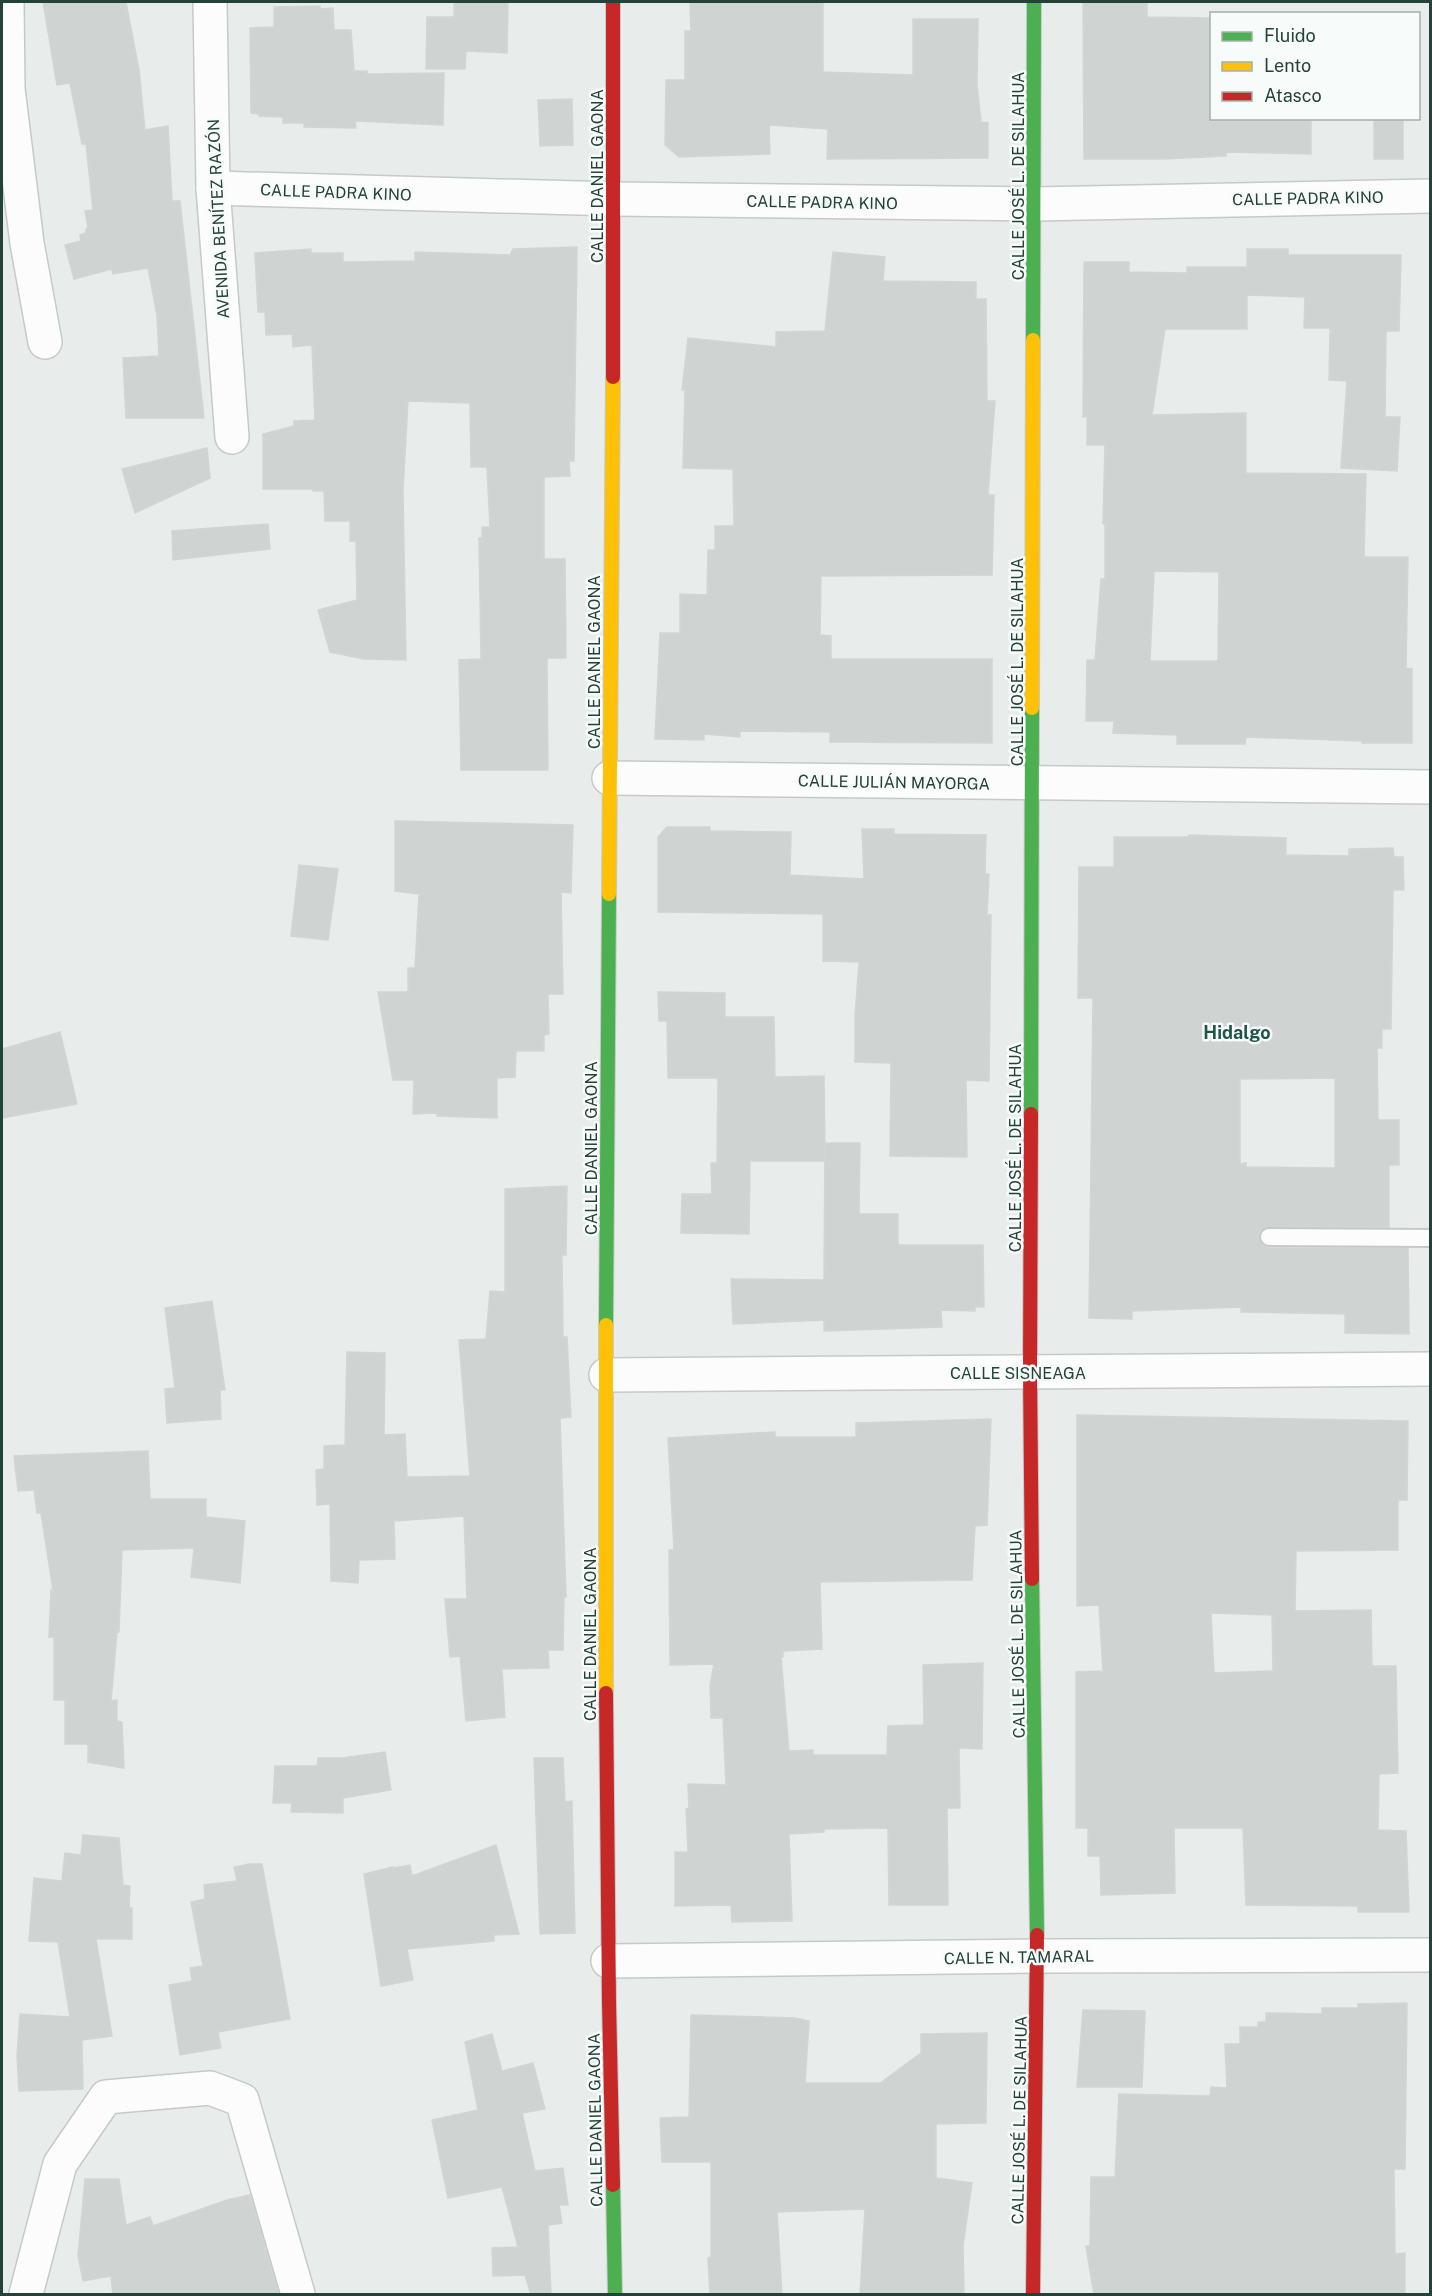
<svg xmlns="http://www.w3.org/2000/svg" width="1432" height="2296" font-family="'Public Sans',sans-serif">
<rect width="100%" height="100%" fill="#e8edeb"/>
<g fill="#cfd4d2" stroke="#d1d6d4" stroke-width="1.5" fill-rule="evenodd">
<polygon points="43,2 126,2 139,70 145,130 168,126 172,201 180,201 204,418 126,418 123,358 159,356 157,315 148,268 113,274 112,269 74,279 65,245 81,241 80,235 86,233 86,229 88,228 85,211 93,210 86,144 82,144 70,83 57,85"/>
<polygon points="454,2 508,2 507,53 466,51 465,69 426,69 427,17 454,17"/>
<polygon points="695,2 823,2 823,72 913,75 913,19 978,19 977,84 981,122 988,123 988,158 827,159 828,129 769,125 770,154 679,157 665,145 666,80 685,80 685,31 691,31 690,3"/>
<polygon points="1083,2 1147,2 1147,17 1212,18 1212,118 1311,118 1311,154 1226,152 1226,156 1163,159 1084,159"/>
<polygon points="320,6 320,9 333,8 334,30 351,30 354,71 367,71 367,74 444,73 443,125 355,121 356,128 304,127 304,123 283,123 283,117 259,116 259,114 251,113 250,28 274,27 274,7"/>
<polygon points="572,99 573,145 540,146 538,100"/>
<rect x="1374" y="118" width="29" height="41"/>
<polygon points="577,247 574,461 569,461 570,476 544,477 544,559 565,559 566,658 547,658 548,770 461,770 459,660 481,659 479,538 482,538 482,527 490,527 487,467 471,467 470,403 408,401 403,490 406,660 364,659 330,652 318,610 357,600 356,541 350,541 350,521 325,521 324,491 313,491 313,489 263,489 263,434 294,426 294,421 315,420 312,345 293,347 292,334 266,335 265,312 258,312 255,253 311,249 311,253 343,253 343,262 415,261 415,252 510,255 513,249"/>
<path d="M 1247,249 L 1288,249 L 1288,255 L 1401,255 L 1399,331 L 1386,331 L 1385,417 L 1400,417 L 1397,471 L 1341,468 L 1347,381 L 1329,380 L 1330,328 L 1304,328 L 1305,297 L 1247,295 L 1247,329 L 1165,329 L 1152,415 L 1246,413 L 1246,473 L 1366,474 L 1364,557 L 1408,557 L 1406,668 L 1412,669 L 1412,743 L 1362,743 L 1362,741 L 1246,737 L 1245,744 L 1177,744 L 1177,735 L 1113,733 L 1114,721 L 1086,721 L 1087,660 L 1095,660 L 1101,579 L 1105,579 L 1105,524 L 1103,524 L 1105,445 L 1087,445 L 1087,416 L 1083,417 L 1084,262 L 1129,262 L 1129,272 L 1187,273 L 1187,267 L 1247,267 ZM 1154,571 L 1219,572 L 1218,661 L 1150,661 Z"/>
<polygon points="833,252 885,257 883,281 976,282 976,299 986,299 987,401 995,401 988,495 994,495 992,575 821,576 820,635 831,636 831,659 992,659 992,743 830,742 830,732 740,731 740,737 704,734 704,740 655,739 660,633 680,633 680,594 707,595 708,550 715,550 715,526 734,526 733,469 683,468 685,390 682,390 688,338 776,347 776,332 825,331"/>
<polygon points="207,448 210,478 135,513 122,469"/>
<polygon points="268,524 270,549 173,560 172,531"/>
<polygon points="395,821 573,825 571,893 561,892 563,994 548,994 549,1034 544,1035 544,1051 516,1051 515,1077 497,1078 497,1118 437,1116 437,1113 413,1114 414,1080 393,1080 378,992 408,992 408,968 415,968 419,894 395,891"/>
<polygon points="667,827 710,827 710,831 791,832 790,875 864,879 862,829 894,829 894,834 986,835 985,874 989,874 987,915 991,915 989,1081 966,1080 967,1157 890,1156 891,1063 855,1062 855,1017 859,962 823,961 823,914 658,912 658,837"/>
<path d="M 1189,835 L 1286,838 L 1286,855 L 1349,856 L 1349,849 L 1393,848 L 1394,857 L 1403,857 L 1404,890 L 1393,890 L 1391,1029 L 1382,1029 L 1382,1048 L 1377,1048 L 1378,1120 L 1399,1120 L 1399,1165 L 1389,1165 L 1389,1227 L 1269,1227 L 1260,1231 L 1259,1238 L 1263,1246 L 1269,1248 L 1408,1248 L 1409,1334 L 1345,1333 L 1345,1314 L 1241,1312 L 1241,1307 L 1132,1311 L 1132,1319 L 1089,1318 L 1093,998 L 1078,998 L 1079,867 L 1114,867 L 1114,837 L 1189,837 ZM 1335,1078 L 1335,1168 L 1246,1167 L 1246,1163 L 1240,1164 L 1240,1079 Z"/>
<polygon points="299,865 338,869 328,940 291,936"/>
<polygon points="658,992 725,993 725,1017 774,1017 775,1077 824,1076 825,1161 750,1161 749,1234 681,1233 682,1194 712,1194 711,1163 717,1163 718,1078 668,1078 667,1021 659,1021"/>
<polygon points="60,1032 77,1104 2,1118 2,1049"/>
<polygon points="825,1143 860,1143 859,1214 898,1214 898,1245 983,1245 984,1307 975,1307 975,1311 941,1310 942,1327 824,1331 824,1320 733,1324 731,1279 824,1280"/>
<polygon points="567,1186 566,1255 562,1255 563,1337 567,1337 571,1417 560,1418 566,1597 564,1597 563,1650 548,1650 549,1668 502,1669 505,1717 466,1721 460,1656 450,1657 445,1599 467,1599 464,1516 394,1521 395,1559 359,1560 358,1583 331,1581 330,1504 317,1505 316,1470 324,1469 324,1446 345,1445 347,1352 385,1353 384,1435 405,1434 407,1477 470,1476 459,1340 486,1339 490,1291 505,1292 505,1189"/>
<polygon points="212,1301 225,1390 220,1390 221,1419 167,1423 165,1389 175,1388 165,1308"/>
<path d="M 1077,1415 L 1408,1421 L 1407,1500 L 1398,1500 L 1398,1550 L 1296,1551 L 1295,1611 L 1371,1610 L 1372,1666 L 1396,1666 L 1398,1773 L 1379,1774 L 1378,1830 L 1406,1831 L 1409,1912 L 1358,1912 L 1358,1906 L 1246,1905 L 1243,1828 L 1174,1828 L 1175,1893 L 1101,1895 L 1100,1856 L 1088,1856 L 1088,1828 L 1076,1828 L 1076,1672 L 1103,1671 L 1099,1605 L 1077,1606 ZM 1211,1613 L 1272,1615 L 1273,1671 L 1214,1673 Z"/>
<polygon points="991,1419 987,1525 975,1526 972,1580 820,1582 822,1649 783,1651 783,1657 781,1657 789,1751 813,1750 813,1755 887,1755 888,1726 924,1725 923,1665 983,1663 982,1749 959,1748 960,1808 947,1808 948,1905 889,1905 888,1828 824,1829 824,1832 789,1834 792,1921 732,1922 731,1905 675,1906 675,1852 688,1852 686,1809 689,1808 688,1784 726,1785 723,1718 711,1718 710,1686 714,1664 670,1665 669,1550 674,1550 668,1438 775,1432 775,1437 856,1437 856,1423"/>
<polygon points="148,1451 150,1499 206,1499 206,1517 245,1521 240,1583 191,1577 194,1548 122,1550 119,1632 117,1632 111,1701 117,1700 117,1721 122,1722 124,1768 88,1762 88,1744 65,1744 65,1700 54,1700 54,1637 49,1637 51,1590 53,1590 41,1513 37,1513 34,1490 18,1491 14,1456"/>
<polygon points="385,1752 391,1790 343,1798 343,1813 291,1812 292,1803 273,1803 275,1766 317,1766 318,1758 342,1758"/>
<polygon points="534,1758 563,1758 565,1802 572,1801 575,1933 540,1934"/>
<polygon points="83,1835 119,1838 123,1885 130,1886 129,1908 132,1908 132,1939 96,1939 112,2036 82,2040 83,2089 19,2091 17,2056 20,2014 70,2017 58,1942 29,1941 34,1878 62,1881 65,1853 81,1855"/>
<polygon points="496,1845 519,1934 494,1935 494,1941 407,1949 413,1980 381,1986 364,1874 393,1867 393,1868 410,1865 412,1876"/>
<polygon points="249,1864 262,1864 290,2019 218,2032 221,2048 180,2055 169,1985 192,1981 190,1968 203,1966 191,1902 205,1899 204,1885 237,1881 234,1867"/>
<polygon points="1407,2003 1405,2169 1394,2169 1395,2254 1405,2253 1405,2295 1094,2295 1086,2246 1090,2246 1091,2177 1115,2177 1119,2094 1210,2096 1211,2087 1227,2088 1225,2044 1240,2044 1240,2027 1258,2027 1258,2022 1266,2022 1266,2013 1322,2014 1322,2008 1358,2008 1358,2004"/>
<polygon points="1083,2010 1145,2011 1142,2087 1077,2087"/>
<polygon points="691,2015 795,2018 809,2021 805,2083 880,2083 921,2053 921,2034 987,2033 986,2123 936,2124 936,2178 972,2183 963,2246 964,2295 860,2295 865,2209 777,2212 782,2295 710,2295 708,2258 711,2257 711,2162 662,2162 660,2118 689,2117"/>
<polygon points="492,2034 502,2071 533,2063 545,2109 522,2113 535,2171 563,2168 568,2205 559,2205 562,2223 548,2225 551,2295 531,2295 525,2275 493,2276 492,2248 518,2247 502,2187 448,2198 432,2120 478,2110 465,2042"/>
<polygon points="85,2179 119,2179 126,2225 150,2217 153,2226 227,2200 250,2195 279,2295 113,2295 111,2276 83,2281 78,2256"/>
</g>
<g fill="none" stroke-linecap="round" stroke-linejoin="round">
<g stroke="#c5cac8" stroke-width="20">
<polyline id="lane" points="1269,1237 1430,1238"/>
</g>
<g stroke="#c5cac8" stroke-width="36">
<g id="street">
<polyline points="7,2 8,89 27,243 45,342"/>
<polyline points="210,2 213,188 232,437"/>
<polyline points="213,188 614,199 1035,204 1430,196"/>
<polyline points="609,778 1430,787"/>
<polyline points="606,1375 1430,1369"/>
<polyline points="608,1961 1037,1956 1430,1955"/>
<polyline points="26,2294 60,2164 106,2097 210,2088 242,2100 298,2294"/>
</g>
</g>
<g stroke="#c3cbc8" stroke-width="16">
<g id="fast">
<polyline points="1033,340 1034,2"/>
<polyline points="1031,1114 1032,708"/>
<polyline points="606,1325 609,894"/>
<polyline points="1032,1579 1037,1935"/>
<polyline points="613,2185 615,2294"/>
</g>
</g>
<g stroke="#c3cbc8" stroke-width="16">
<g id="slow">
<polyline points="1032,708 1033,340"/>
<polyline points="609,894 613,377"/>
<polyline points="606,1693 606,1325"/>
</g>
</g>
<g stroke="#c3cbc8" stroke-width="16">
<g id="jam">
<polyline points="613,377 613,2"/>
<polyline points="1031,1114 1030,1373 1032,1579"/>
<polyline points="606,1693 609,2002 613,2185"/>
<polyline points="1033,2294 1037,1935"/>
</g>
</g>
<use href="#lane" stroke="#fcfcfc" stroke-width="16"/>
<use href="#street" stroke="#fcfcfc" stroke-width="33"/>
<use href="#fast" stroke="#4caf50" stroke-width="14"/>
<use href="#slow" stroke="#ffc107" stroke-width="14"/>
<use href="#jam" stroke="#c62828" stroke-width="14"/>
</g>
<g text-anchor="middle" stroke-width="5" stroke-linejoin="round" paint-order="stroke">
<g font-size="16" fill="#24423a" stroke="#f7fbf9">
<text transform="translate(597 176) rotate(-90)" y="6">CALLE DANIEL GAONA</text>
<text transform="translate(1018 176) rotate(-90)" y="6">CALLE JOSÉ L. DE SILAHUA</text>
<text transform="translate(336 192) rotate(2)" y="6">CALLE PADRA KINO</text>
<text transform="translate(1308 198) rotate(-1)" y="6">CALLE PADRA KINO</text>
<text transform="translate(822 202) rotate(1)" y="6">CALLE PADRA KINO</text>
<text transform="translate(218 219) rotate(-93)" y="6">AVENIDA BENÍTEZ RAZÓN</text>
<text transform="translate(594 662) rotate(-90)" y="6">CALLE DANIEL GAONA</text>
<text transform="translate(1017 662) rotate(-90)" y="6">CALLE JOSÉ L. DE SILAHUA</text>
<text transform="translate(894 782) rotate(1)" y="6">CALLE JULIÁN MAYORGA</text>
<text transform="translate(591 1148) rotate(-90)" y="6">CALLE DANIEL GAONA</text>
<text transform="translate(1015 1148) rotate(-90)" y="6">CALLE JOSÉ L. DE SILAHUA</text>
<text x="1018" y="1379">CALLE SISNEAGA</text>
<text transform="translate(590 1634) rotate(-90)" y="6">CALLE DANIEL GAONA</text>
<text transform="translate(1017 1634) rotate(-91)" y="6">CALLE JOSÉ L. DE SILAHUA</text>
<text transform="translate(1019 1957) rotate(-1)" y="6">CALLE N. TAMARAL</text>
<text transform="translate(595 2120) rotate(-91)" y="6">CALLE DANIEL GAONA</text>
<text transform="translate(1019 2120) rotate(-89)" y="6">CALLE JOSÉ L. DE SILAHUA</text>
</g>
<g font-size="18" font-weight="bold" fill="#1f5548" stroke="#f7fbf9">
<text x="1237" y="1039">Hidalgo</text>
</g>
</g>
<rect width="1432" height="2296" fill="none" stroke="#24423a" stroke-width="6"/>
<rect x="1210" y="12" width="210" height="108" fill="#f7fbf9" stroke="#a3b1ad" stroke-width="1.5"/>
<rect x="1222" y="32" width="30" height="9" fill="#4caf50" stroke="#a3b1ad" stroke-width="1.5"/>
<text x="1264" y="42" font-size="18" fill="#24423a">Fluido</text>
<rect x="1222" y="62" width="30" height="9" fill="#ffc107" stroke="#a3b1ad" stroke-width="1.5"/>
<text x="1264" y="72" font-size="18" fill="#24423a">Lento</text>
<rect x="1222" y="92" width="30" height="9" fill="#c62828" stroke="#a3b1ad" stroke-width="1.5"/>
<text x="1264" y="102" font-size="18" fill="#24423a">Atasco</text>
</svg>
